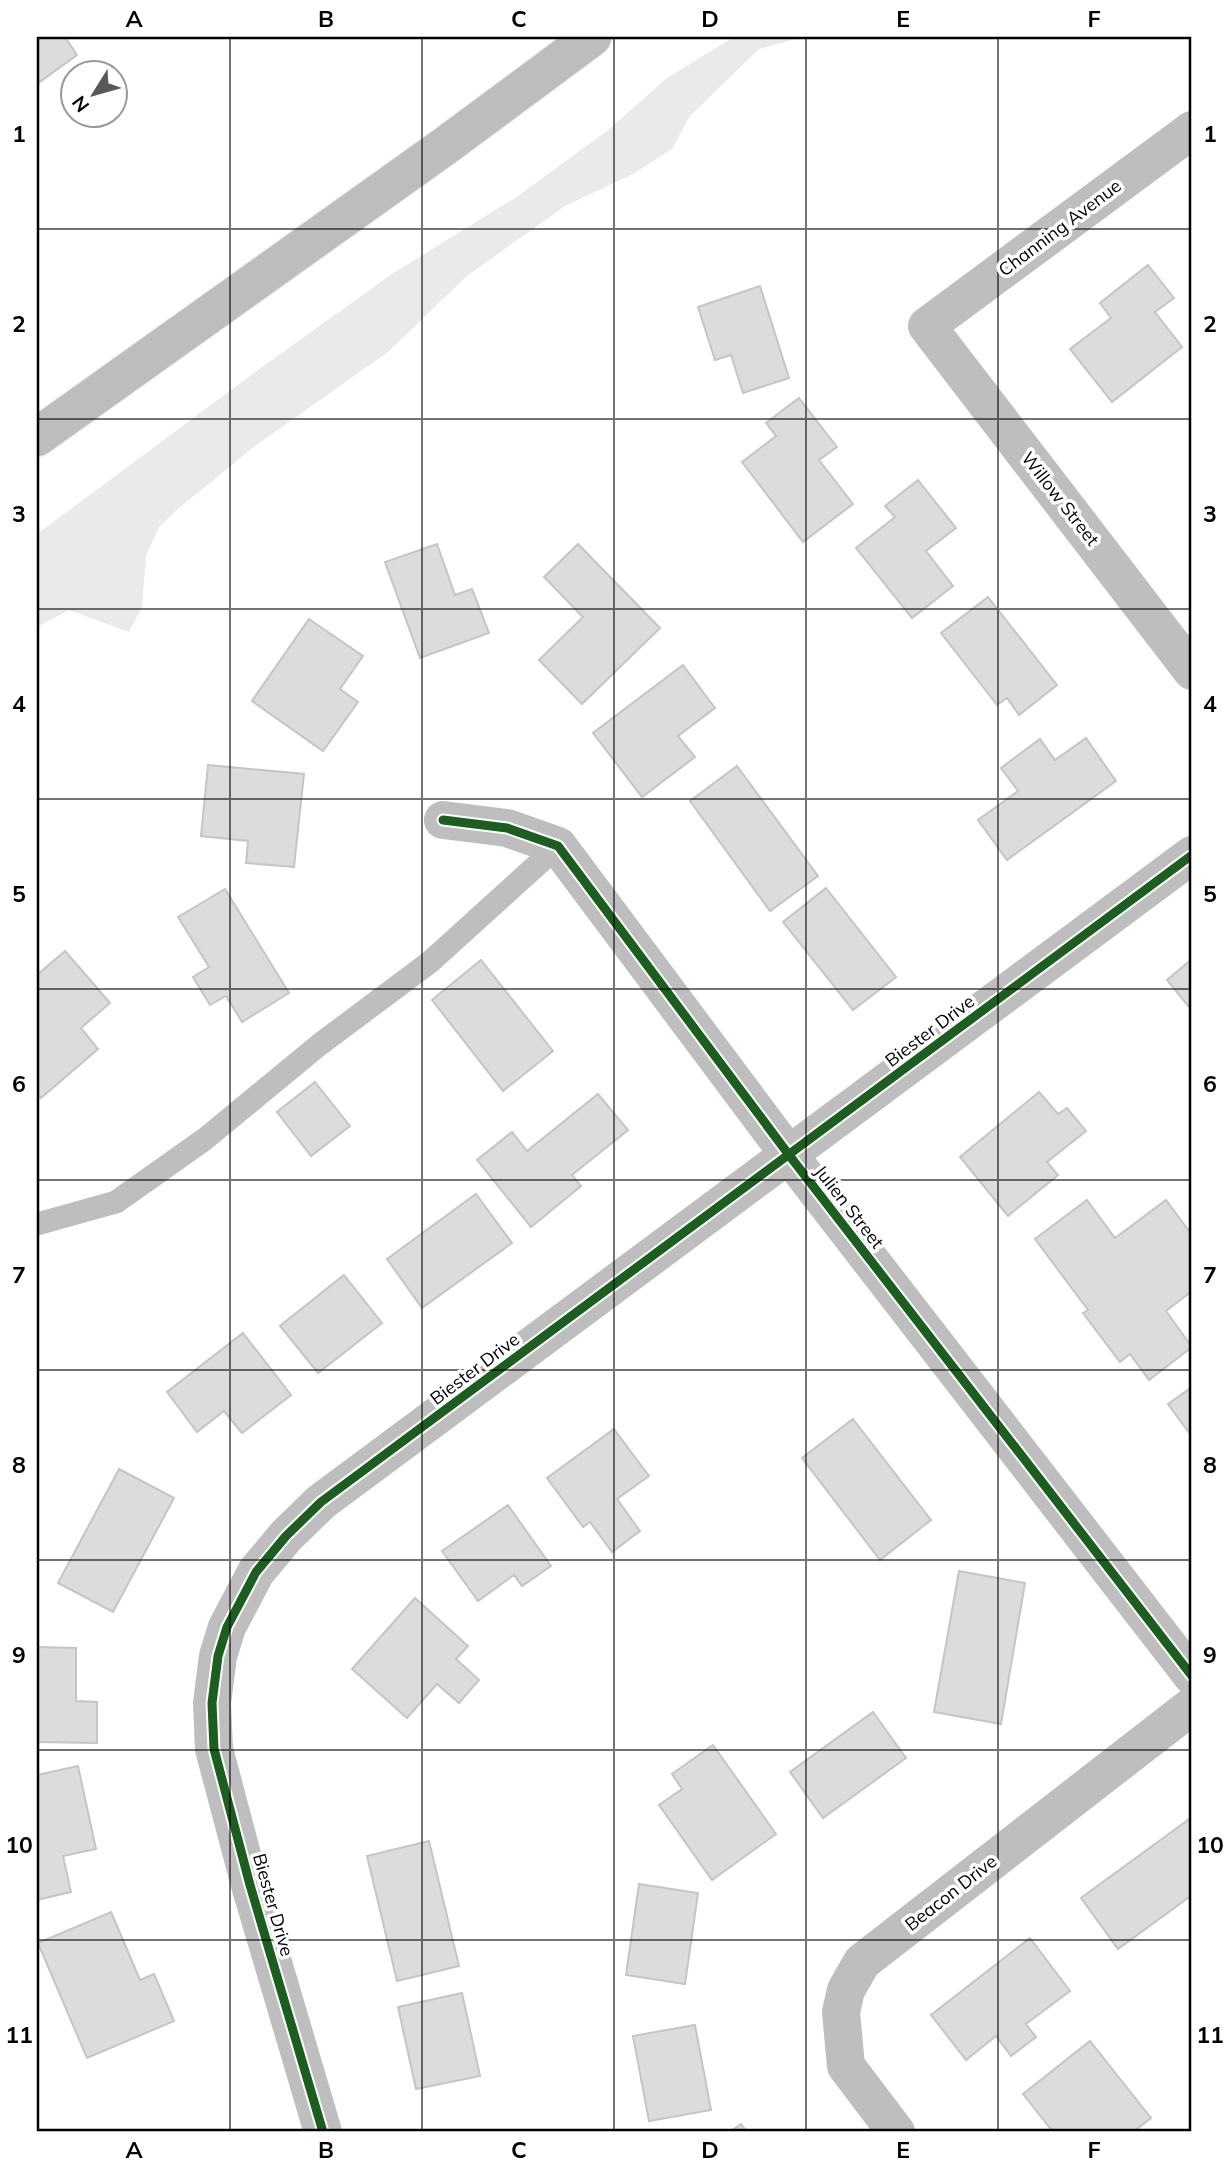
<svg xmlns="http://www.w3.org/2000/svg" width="1229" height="2169" font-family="Mulish,sans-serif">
<rect width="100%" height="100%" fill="#fff"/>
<polygon fill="#eaeaea" points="734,37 803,37 759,49 690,116 672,149 633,174 565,206 467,276 388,352 255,446 179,508 159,527 146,556 142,607 129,632 69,610 37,627 37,534 262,367 392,274 515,198 607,131 667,78"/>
<g fill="#dcdcdc" stroke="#c5c5c5" stroke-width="2">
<polygon points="37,37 65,37 77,55 37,84"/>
<polygon points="1148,265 1174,298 1155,312 1182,347 1112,402 1070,349 1111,318 1100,303"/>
<polygon points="760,286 789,378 743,393 731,355 715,360 698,307"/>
<polygon points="799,398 837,447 819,460 853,504 803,542 742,462 776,436 766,423"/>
<polygon points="918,480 956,528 926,551 953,586 912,618 856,548 895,517 885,506"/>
<polygon points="437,544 455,595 472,589 489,633 420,658 385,562"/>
<polygon points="578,544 660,628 582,704 539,660 583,617 544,577"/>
<polygon points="988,597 1057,685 1019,715 1007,698 997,705 941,633"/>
<polygon points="309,619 363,656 340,689 358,702 323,751 252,701"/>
<polygon points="683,665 715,708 678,736 695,757 642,797 593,733"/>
<polygon points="1086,738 1116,781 1007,860 978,820 1018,791 1001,768 1040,739 1055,760"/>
<polygon points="208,765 304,774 294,867 246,863 248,841 201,836"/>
<polygon points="737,766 818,876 770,911 690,801"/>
<polygon points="826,888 896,977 853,1010 783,922"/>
<polygon points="225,889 289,993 242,1022 226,996 210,1005 193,977 209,967 178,917"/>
<polygon points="65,951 110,1003 81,1028 98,1049 41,1098 37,1093 37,975"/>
<polygon points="1192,959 1192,1011 1167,980"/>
<polygon points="481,960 553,1051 503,1091 432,1000"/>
<polygon points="315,1082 350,1126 311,1156 277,1112"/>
<polygon points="1039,1092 1058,1114 1067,1108 1086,1131 1047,1162 1058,1175 1008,1216 960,1157"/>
<polygon points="598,1094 628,1130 572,1175 581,1186 531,1227 477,1160 512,1132 527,1151"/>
<polygon points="476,1194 512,1243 422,1308 387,1259"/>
<polygon points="1087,1200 1115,1238 1166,1200 1192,1235 1192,1291 1166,1311 1192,1347 1149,1380 1130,1354 1120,1362 1083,1313 1088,1310 1035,1239"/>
<polygon points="344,1275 382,1323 318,1373 280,1326"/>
<polygon points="243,1333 291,1395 242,1433 224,1411 197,1432 167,1392"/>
<polygon points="1192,1387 1192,1437 1168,1404"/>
<polygon points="853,1419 931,1520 880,1560 802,1458"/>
<polygon points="614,1429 649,1476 617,1499 640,1531 612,1552 590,1522 583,1527 547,1478"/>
<polygon points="119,1469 174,1498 113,1612 58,1583"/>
<polygon points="508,1505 551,1566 522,1586 514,1575 478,1601 442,1551"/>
<polygon points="959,1571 1025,1583 1001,1724 934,1712"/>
<polygon points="415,1598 468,1646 456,1659 479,1680 459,1703 437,1684 407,1718 352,1669"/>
<polygon points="37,1647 76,1648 76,1701 97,1702 97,1743 37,1742"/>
<polygon points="873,1712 906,1758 823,1818 790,1772"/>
<polygon points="713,1745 776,1834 712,1880 659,1805 682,1789 672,1774"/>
<polygon points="78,1766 96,1849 63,1856 71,1892 37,1900 37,1775"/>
<polygon points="1192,1817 1192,1895 1118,1949 1081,1898"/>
<polygon points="429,1841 459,1966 397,1981 367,1856"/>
<polygon points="639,1884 698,1893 685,1984 626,1975"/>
<polygon points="111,1912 140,1980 154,1974 174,2021 87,2058 38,1943"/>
<polygon points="1030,1938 1070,1991 1026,2024 1036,2037 1011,2056 996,2036 966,2060 931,2015"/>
<polygon points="462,1993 480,2076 416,2089 398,2007"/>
<polygon points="695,2025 711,2110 649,2121 633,2036"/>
<polygon points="1090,2041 1151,2118 1133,2132 1053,2132 1023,2094"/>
<polygon points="741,2124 747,2132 730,2132"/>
</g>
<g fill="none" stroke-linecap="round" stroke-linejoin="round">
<g stroke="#dbdbdb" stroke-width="40">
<polyline id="primary" points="37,437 445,146 592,37"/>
</g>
<polyline stroke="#bebebe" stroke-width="23" points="37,1224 116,1202 205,1139 319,1045 430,962 558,846"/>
<g stroke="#bebebe" stroke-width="38">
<polyline points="1192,130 927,326 1192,671"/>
<polyline points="443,820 507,828 558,846 789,1155 1192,1676"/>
<polyline points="323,2132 250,1885 214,1749 212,1703 218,1656 227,1627 256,1572 286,1536 321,1502 1192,855"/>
<polyline points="896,2132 846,2066 841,2012 846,1990 862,1962 1192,1706"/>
</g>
<use href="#primary" stroke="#bdbdbd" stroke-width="38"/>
<g stroke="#fff" stroke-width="13">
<g id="cycleway">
<polyline points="443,820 507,828 558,846 789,1155 1192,1676"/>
<polyline points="323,2132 250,1885 214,1749 212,1703 218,1656 227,1627 256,1572 286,1536 321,1502 1192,855"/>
</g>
</g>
<use href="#cycleway" stroke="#1b5e20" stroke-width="9"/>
</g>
<path fill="none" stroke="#000" stroke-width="2" stroke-opacity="0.55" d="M 230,37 L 230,2132M 422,37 L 422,2132M 614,37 L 614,2132M 806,37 L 806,2132M 998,37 L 998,2132M 37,229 L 1192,229M 37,419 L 1192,419M 37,609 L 1192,609M 37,799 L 1192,799M 37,989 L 1192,989M 37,1180 L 1192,1180M 37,1370 L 1192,1370M 37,1560 L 1192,1560M 37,1750 L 1192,1750M 37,1940 L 1192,1940"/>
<g text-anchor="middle" stroke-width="7" stroke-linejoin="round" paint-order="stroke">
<g font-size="18" fill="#000" stroke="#fff">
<text transform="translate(1060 228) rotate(-37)" y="6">Channing Avenue</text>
<text transform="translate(1060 499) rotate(52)" y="6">Willow Street</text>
<text transform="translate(930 1031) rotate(-37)" y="6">Biester Drive</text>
<text transform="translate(849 1207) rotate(52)" y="6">Julien Street</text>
<text transform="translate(475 1369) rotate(-37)" y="6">Biester Drive</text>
<text transform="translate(951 1893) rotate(-38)" y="6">Beacon Drive</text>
<text transform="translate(273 1905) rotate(74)" y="6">Biester Drive</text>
</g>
</g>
<rect width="1229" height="2169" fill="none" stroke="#ffffff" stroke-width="77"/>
<g transform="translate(94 94) rotate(233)"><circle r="33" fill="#ffffff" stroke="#999999" stroke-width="2"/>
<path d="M0-5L12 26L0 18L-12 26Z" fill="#595959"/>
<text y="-10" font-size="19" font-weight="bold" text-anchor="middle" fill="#000000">N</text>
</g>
<rect x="38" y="38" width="1152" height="2092" fill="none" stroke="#000" stroke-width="2.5"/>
<g font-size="23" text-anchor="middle" font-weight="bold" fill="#000">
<text x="134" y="27">A</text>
<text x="326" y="27">B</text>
<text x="519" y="27">C</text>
<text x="710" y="27">D</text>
<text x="903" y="27">E</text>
<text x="1094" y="27">F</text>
<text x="19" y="142">1</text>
<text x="1210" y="142">1</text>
<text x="19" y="332">2</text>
<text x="1210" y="332">2</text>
<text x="19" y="522">3</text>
<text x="1210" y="522">3</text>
<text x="19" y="712">4</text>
<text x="1210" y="712">4</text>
<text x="19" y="902">5</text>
<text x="1210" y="902">5</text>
<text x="19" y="1092">6</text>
<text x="1210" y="1092">6</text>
<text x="19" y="1283">7</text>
<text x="1210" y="1283">7</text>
<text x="19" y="1473">8</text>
<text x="1210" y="1473">8</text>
<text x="19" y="1663">9</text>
<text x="1210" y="1663">9</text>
<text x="19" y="1853">10</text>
<text x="1210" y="1853">10</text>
<text x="19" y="2043">11</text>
<text x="1210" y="2043">11</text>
<text x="134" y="2158">A</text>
<text x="326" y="2158">B</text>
<text x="519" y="2158">C</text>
<text x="710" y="2158">D</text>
<text x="903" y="2158">E</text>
<text x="1094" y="2158">F</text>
</g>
</svg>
